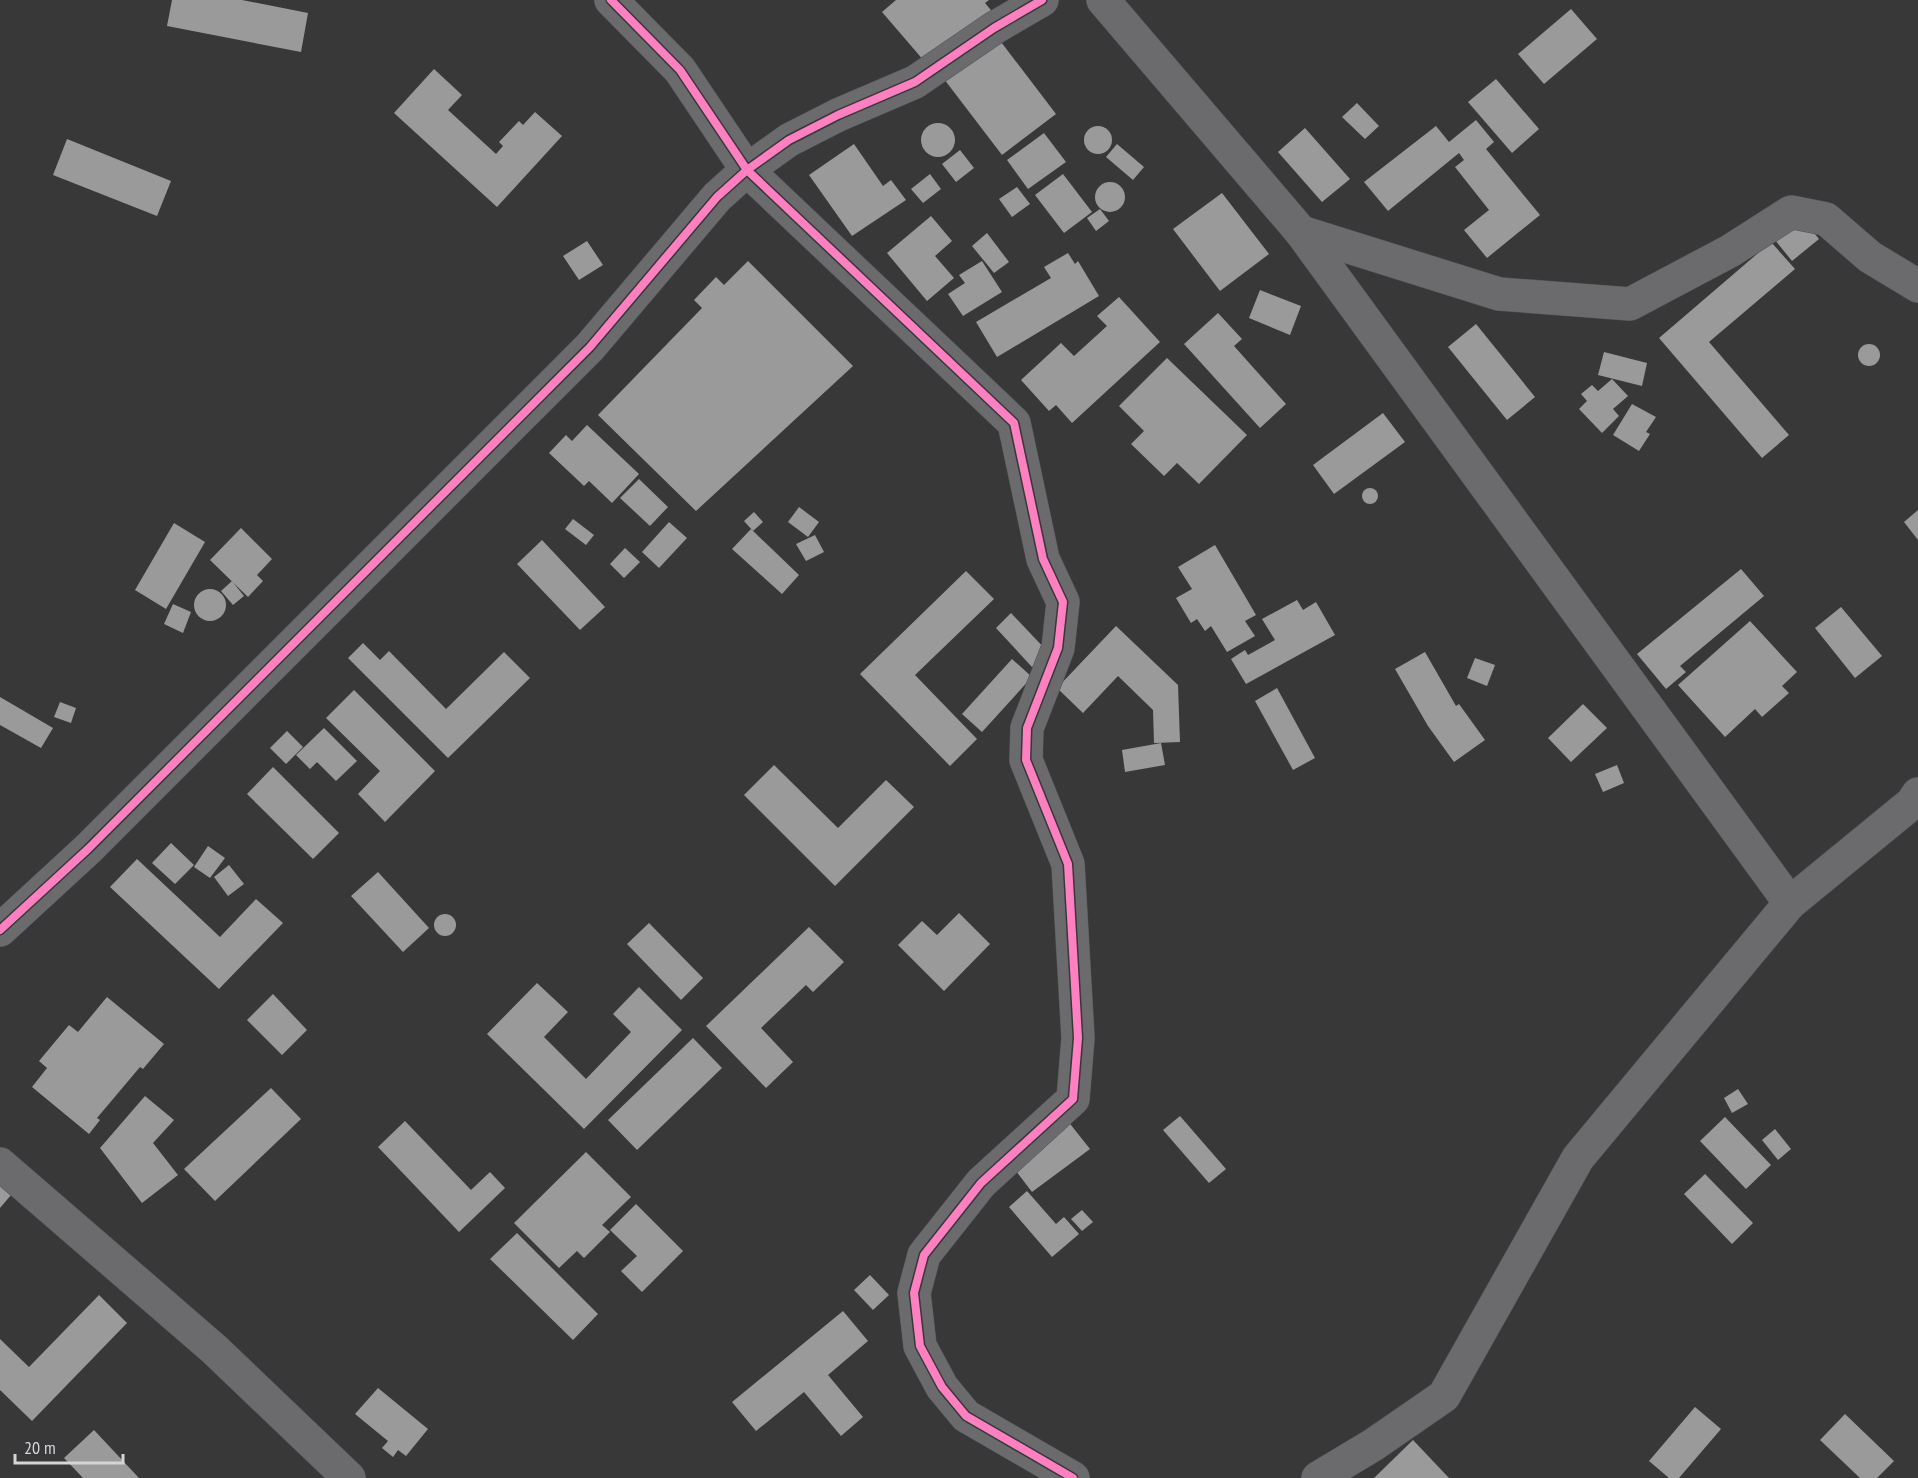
<svg xmlns="http://www.w3.org/2000/svg" width="1918" height="1478" font-family="'PT Sans Narrow',sans-serif">
<rect width="100%" height="100%" fill="#383839"/>
<g fill="#9a9a9b">
<polygon points="172,0 242,0 308,13 301,52 167,26"/>
<polygon points="896,0 989,0 985,3 995,15 931,69 882,12"/>
<polygon points="1571,9 1597,39 1544,84 1518,54"/>
<polygon points="998,38 1056,114 1002,155 944,79"/>
<polygon points="434,69 462,95 448,110 496,154 503,146 499,142 519,121 523,125 535,112 562,136 497,207 394,113"/>
<polygon points="1496,79 1539,129 1512,153 1468,102"/>
<polygon points="1357,103 1379,126 1365,139 1342,117"/>
<polygon points="1476,120 1494,142 1486,149 1540,215 1487,258 1464,230 1489,210 1455,167 1464,160 1459,153 1388,211 1364,182 1436,126 1449,142"/>
<circle cx="938" cy="140" r="17"/>
<circle cx="1098" cy="140" r="14"/>
<polygon points="1305,128 1350,179 1322,202 1278,152"/>
<polygon points="1044,133 1066,162 1028,189 1007,160"/>
<polygon points="67,139 171,181 157,216 53,175"/>
<polygon points="854,144 883,186 891,180 906,200 852,236 809,175"/>
<polygon points="1117,144 1144,167 1133,180 1106,157"/>
<polygon points="960,150 974,168 956,182 942,164"/>
<polygon points="930,174 941,189 923,203 911,189"/>
<polygon points="1063,174 1092,212 1064,233 1035,195"/>
<circle cx="1110" cy="197" r="15"/>
<polygon points="1017,187 1030,204 1012,217 999,199"/>
<polygon points="1222,193 1269,254 1220,291 1173,229"/>
<polygon points="1100,209 1109,221 1096,231 1087,218"/>
<polygon points="931,216 952,241 935,256 954,278 927,301 887,253"/>
<polygon points="1802,218 1819,239 1792,261 1775,240"/>
<polygon points="987,233 1009,262 994,273 972,246"/>
<polygon points="587,241 603,265 579,280 563,256"/>
<polygon points="1771,242 1795,269 1709,342 1789,435 1762,458 1659,338"/>
<polygon points="1068,253 1075,264 1078,261 1099,296 997,357 976,322 1051,278 1044,267"/>
<polygon points="748,261 853,366 696,511 598,415 702,308 694,300 716,277 724,285"/>
<polygon points="982,261 1002,292 963,316 948,294 965,283 959,275"/>
<polygon points="1260,290 1301,306 1290,335 1249,318"/>
<polygon points="1119,297 1160,342 1072,423 1056,405 1049,411 1021,380 1061,343 1074,356 1107,326 1097,316"/>
<polygon points="1218,313 1242,339 1234,346 1286,404 1260,428 1184,344"/>
<polygon points="1476,324 1535,397 1507,420 1448,347"/>
<circle cx="1869" cy="355" r="11"/>
<polygon points="1604,352 1647,363 1642,386 1598,375"/>
<polygon points="1167,358 1247,435 1199,484 1177,463 1164,476 1131,444 1144,431 1119,406"/>
<polygon points="1612,379 1628,396 1613,409 1619,416 1602,433 1579,409 1587,401 1581,394 1592,385 1598,391"/>
<polygon points="1632,404 1656,417 1646,432 1650,434 1639,451 1613,435"/>
<polygon points="1383,413 1405,442 1334,494 1313,465"/>
<polygon points="587,425 639,474 612,503 589,481 584,486 549,453 566,435 572,441"/>
<polygon points="639,479 668,507 650,526 620,498"/>
<circle cx="1370" cy="496" r="8"/>
<polygon points="799,507 819,522 808,537 788,522"/>
<polygon points="1918,510 1918,540 1904,522"/>
<polygon points="754,512 763,522 753,531 744,521"/>
<polygon points="573,519 594,535 586,545 565,529"/>
<polygon points="669,522 687,538 659,568 642,552"/>
<polygon points="174,523 205,542 166,609 135,590"/>
<polygon points="241,528 272,559 257,575 263,581 248,597 210,560"/>
<polygon points="751,529 799,575 782,594 732,549"/>
<polygon points="815,535 824,552 806,561 796,544"/>
<polygon points="542,540 605,607 580,630 517,564"/>
<polygon points="1215,545 1256,615 1245,621 1255,636 1227,652 1211,626 1205,631 1197,619 1191,623 1176,598 1192,589 1178,567"/>
<polygon points="625,548 640,562 624,578 610,564"/>
<polygon points="1741,569 1764,596 1680,666 1686,672 1666,689 1637,654"/>
<polygon points="966,571 994,599 915,675 977,739 950,766 860,674"/>
<polygon points="232,581 244,596 233,605 221,591"/>
<circle cx="210" cy="605" r="16"/>
<polygon points="1297,600 1303,610 1316,602 1335,635 1246,684 1231,659 1245,650 1248,655 1275,640 1262,619"/>
<polygon points="173,604 191,612 183,633 164,624"/>
<polygon points="1841,607 1882,656 1855,678 1815,628"/>
<polygon points="1011,613 1048,652 1032,667 996,628"/>
<polygon points="1750,621 1797,672 1782,686 1789,693 1762,717 1755,709 1725,737 1678,685"/>
<polygon points="1116,626 1178,685 1180,742 1154,743 1153,710 1118,676 1083,713 1057,688"/>
<polygon points="363,643 380,660 389,651 446,709 504,652 530,678 448,758 348,658"/>
<polygon points="1425,652 1456,706 1459,704 1485,740 1454,762 1428,726 1395,669"/>
<polygon points="1475,658 1495,665 1487,686 1467,678"/>
<polygon points="1012,659 1032,677 982,732 962,714"/>
<polygon points="1277,688 1315,758 1293,770 1255,701"/>
<polygon points="354,690 435,771 385,822 358,794 380,771 326,718"/>
<polygon points="0,697 53,728 41,748 0,725"/>
<polygon points="60,702 76,708 71,723 54,717"/>
<polygon points="1583,704 1607,728 1571,762 1548,738"/>
<polygon points="324,728 357,761 336,781 317,762 310,769 296,755"/>
<polygon points="287,731 303,747 286,764 270,748"/>
<polygon points="1161,743 1165,765 1125,772 1122,750"/>
<polygon points="774,765 838,828 886,780 914,807 835,886 744,795"/>
<polygon points="1617,765 1624,783 1603,792 1595,774"/>
<polygon points="273,767 339,833 313,859 247,794"/>
<polygon points="171,843 194,865 175,884 152,863"/>
<polygon points="208,846 225,858 210,878 194,867"/>
<polygon points="137,859 220,937 256,899 283,923 219,989 110,887"/>
<polygon points="229,865 244,884 228,896 214,877"/>
<polygon points="378,872 429,928 403,952 351,896"/>
<polygon points="959,913 990,944 944,991 898,945 922,921 937,935"/>
<circle cx="445" cy="925" r="11"/>
<polygon points="649,923 703,978 681,1000 627,944"/>
<polygon points="809,927 844,962 813,992 806,985 761,1028 793,1062 766,1088 706,1026"/>
<polygon points="537,983 568,1012 544,1037 586,1079 631,1032 613,1014 639,987 682,1030 584,1129 487,1034"/>
<polygon points="273,994 307,1030 282,1055 247,1020"/>
<polygon points="107,997 164,1044 143,1069 140,1067 97,1118 100,1120 89,1134 32,1087 47,1068 39,1061 69,1025 78,1032"/>
<polygon points="693,1038 722,1068 637,1150 608,1120"/>
<polygon points="271,1088 301,1119 215,1201 184,1169"/>
<polygon points="1738,1089 1748,1104 1732,1113 1724,1098"/>
<polygon points="145,1096 174,1120 153,1143 178,1175 142,1203 100,1148"/>
<polygon points="1180,1116 1226,1169 1209,1183 1163,1130"/>
<polygon points="1725,1117 1771,1165 1746,1189 1700,1141"/>
<polygon points="1067,1120 1090,1149 1032,1192 1010,1163"/>
<polygon points="405,1121 471,1190 490,1172 505,1188 459,1232 378,1147"/>
<polygon points="1775,1129 1791,1149 1778,1160 1762,1140"/>
<polygon points="586,1152 631,1197 602,1225 610,1232 584,1258 577,1251 559,1268 514,1223"/>
<polygon points="0,1174 17,1188 0,1208"/>
<polygon points="1705,1174 1753,1223 1732,1244 1684,1194"/>
<polygon points="1027,1191 1056,1224 1064,1217 1079,1234 1052,1257 1009,1207"/>
<polygon points="636,1204 683,1251 642,1292 621,1271 637,1256 610,1230"/>
<polygon points="1082,1210 1093,1222 1082,1231 1071,1219"/>
<polygon points="517,1233 598,1314 573,1340 490,1259"/>
<polygon points="870,1275 889,1295 873,1310 854,1290"/>
<polygon points="99,1295 127,1323 32,1421 0,1390 0,1339 29,1367"/>
<polygon points="843,1311 868,1341 828,1375 863,1417 841,1436 804,1392 756,1431 732,1402"/>
<polygon points="378,1388 428,1429 406,1456 398,1450 393,1457 382,1448 388,1441 355,1414"/>
<polygon points="1695,1407 1721,1429 1679,1478 1669,1478 1649,1461"/>
<polygon points="1845,1414 1894,1461 1877,1478 1860,1478 1820,1440"/>
<polygon points="94,1430 139,1478 83,1478 64,1458"/>
<polygon points="1413,1440 1449,1478 1374,1478"/>
</g>
<g fill="none" stroke-linecap="round" stroke-linejoin="round">
<g stroke="#565657" stroke-width="34">
<g id="minor">
<polyline points="611,0 680,70 747,170 1014,423 1043,559 1063,602 1058,648 1027,728 1026,760 1068,864 1078,1038 1073,1099 981,1183 924,1255 914,1293 920,1346 942,1387 966,1416 1073,1478"/>
<polyline points="1103,0 1301,232 1790,903"/>
<polyline points="1301,232 1499,294 1630,304 1730,251 1791,212 1826,219 1870,257 1918,286"/>
<polyline points="0,930 88,849 590,347 717,197 747,170 789,140 838,115 915,82 994,28 1042,0"/>
<polyline points="0,1164 214,1349 349,1478"/>
<polyline points="1318,1478 1373,1445 1444,1396 1578,1158 1790,903 1912,803 1918,794"/>
</g>
</g>
<use href="#minor" stroke="#6b6a6c" stroke-width="33"/>
<g stroke="#38373a" stroke-width="11">
<g id="cycleway">
<polyline points="611,0 680,70 747,170 1014,423 1043,559 1063,602 1058,648 1027,728 1026,760 1068,864 1078,1038 1073,1099 981,1183 924,1255 914,1293 920,1346 942,1387 966,1416 1073,1478"/>
<polyline points="0,930 88,849 590,347 717,197 747,170 789,140 838,115 915,82 994,28 1042,0"/>
</g>
</g>
<use href="#cycleway" stroke="#ff80c0" stroke-width="8"/>
</g>
<path d="M15 1454v9h108v-9" fill="none" stroke="#d5d5d6" stroke-width="3"/>
<text x="24" y="1454" font-size="18" fill="#d5d5d6" stroke="#38373a" stroke-width="4.5" paint-order="stroke">20 m</text>
</svg>
